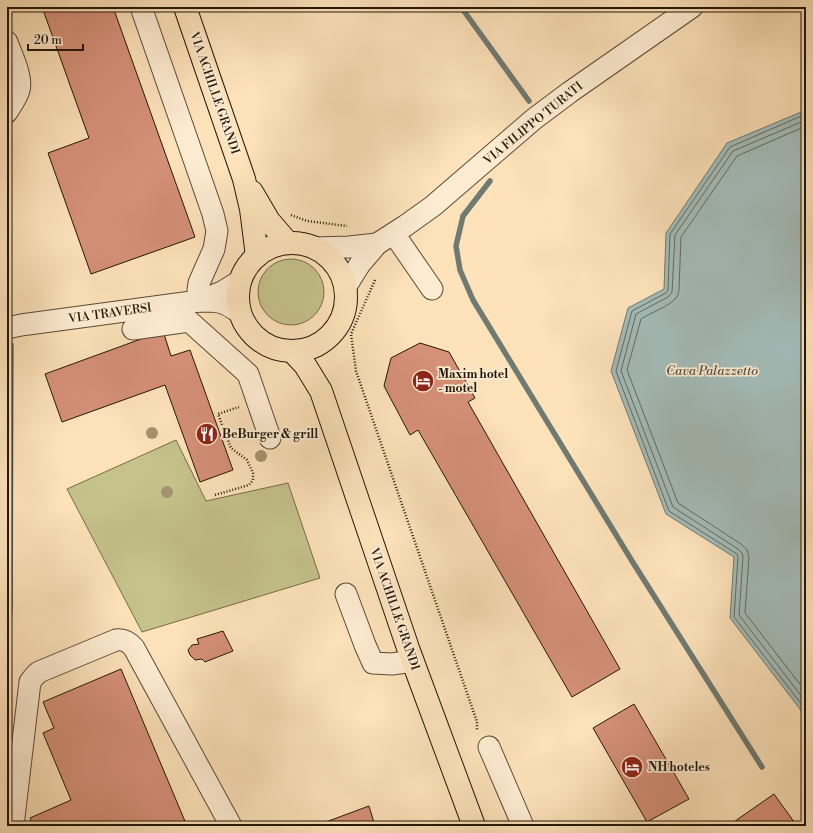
<svg xmlns="http://www.w3.org/2000/svg" width="813" height="833" font-family="'Libre Bodoni',serif">
<rect width="100%" height="100%" fill="#fde2ba"/>
<filter id="stains"><feTurbulence type="fractalNoise" baseFrequency=".005" numOctaves="4"/><feColorMatrix values="0 0 0 0 .2 0 0 0 0 .09 0 0 0 0 .02 0 0 0 .5 -.17"/></filter>
<radialGradient id="worn" r=".72"><stop offset=".6" stop-color="#630" stop-opacity="0"/><stop offset="1" stop-color="#630" stop-opacity=".3"/></radialGradient>
<g fill="#c5c28c" stroke="#746c4a">
<circle cx="291" cy="292" r="33"/>
<polygon points="176,440 206,501 288,483 320,578 142,632 67,489"/>
</g>
<polygon fill="#a3bcb9" stroke="#6f7a72" points="806,110 806,717 730,618 734,557 666,514 611,371 628,308 664,289 666,233 727,143"/>
<g fill="none" stroke-linecap="round" stroke-linejoin="round">
<g stroke="#626a60" stroke-width="1">
<polyline points="806,114 730,147 670,234 668,290 666,293 632,311 616,371 669,511 737,554 738,557 734,617 806,710"/>
<polyline points="806,120 733,151 675,235 672,292 668,297 636,314 621,371 673,507 738,549 742,553 743,557 739,615 806,702"/>
<path d="M 806,126 L 737,156 L 681,237 L 679,289 C 679,292 678,295 676,298 C 670,306 650,313 641,319 L 627,370 L 678,503 L 741,544 L 747,550 L 749,557 L 745,613 L 806,692"/>
</g>
<g stroke="#6f7a72" stroke-width="5.5">
<polyline points="461,7 529,101"/>
<polyline points="490,181 463,216 456,246 460,270 473,300 632,561 762,767"/>
<polyline points="7,659 10,608 11,345"/>
</g>
</g>
<g fill="#d59078" stroke="#221707">
<polygon points="42,7 113,7 195,237 91,274 48,153 89,138"/>
<polygon points="163,331 171,356 190,350 233,470 200,482 165,385 62,422 45,374"/>
<polygon points="420,343 449,352 475,398 468,402 620,669 572,697 418,430 410,435 384,386 391,358"/>
<polygon points="223,631 233,651 205,662 202,659 195,660 190,655 188,650 192,645 199,644 197,639"/>
<polygon points="121,669 187,826 33,826 30,818 71,800 43,733 54,728 43,702"/>
<polygon points="634,704 689,799 647,822 593,728"/>
<polygon points="774,794 797,826 728,826"/>
<polygon points="369,806 375,826 315,826"/>
</g>
<g fill="none" stroke-linecap="round" stroke-linejoin="round">
<g stroke="#594a34" stroke-width="23">
<g id="minor">
<polyline points="141,7 213,214 217,231 214,249 199,283 198,290 199,301"/>
<path d="M 7,42 C 11,54 23,77 19,90 C 17,98 11,105 7,112"/>
<polyline points="394,234 432,289"/>
<polyline points="314,248 349,247 377,244"/>
<polyline points="345,288 360,264 377,244 405,226 433,206 534,119 570,92 692,7"/>
<polyline points="202,300 222,292 240,281"/>
<path d="M 7,328 L 21,325 L 199,301 C 220,301 223,301 240,313"/>
<polyline points="133,329 189,321 248,374 270,438"/>
<polyline points="346,594 365,645 373,663 392,664 413,661"/>
<polyline points="489,747 523,826"/>
<path d="M 13,826 L 30,682 C 33,678 35,675 39,672 L 116,640 C 124,639 129,642 134,648 L 231,826"/>
</g>
</g>
<g stroke="#221707" stroke-width="24">
<g id="major">
<polyline points="185,7 244,179 251,209 257,256"/>
<polyline points="252,192 269,221 288,243"/>
<circle cx="292" cy="297" r="54"/>
<polyline points="292,351 305,365 321,391 409,651 474,826"/>
</g>
</g>
<g stroke="#221707" stroke-width="2.5" stroke-dasharray="1 2" stroke-linecap="butt">
<polyline points="291,215 307,221 347,226"/>
<polyline points="375,280 351,334 356,371 477,722 477,731"/>
<polyline points="215,495 249,485 253,480 253,473 247,460 231,448 218,414 239,407"/>
</g>
<use href="#minor" stroke="#feecd2" stroke-width="21"/>
<use href="#major" stroke="#fde2ba" stroke-width="22"/>
</g>
<g fill="#a49371">
<circle cx="152" cy="433" r="6"/>
<circle cx="261" cy="456" r="6"/>
<circle cx="167" cy="492" r="6"/>
</g>
<defs>
<g id="hotel-disc" transform="scale(1.15)"><circle r="9.5" fill="#8f2418" stroke="#feecd2"/><path d="M-6-4.5h1.5V1H6V5H4.5V3h-9V5H-6ZM-4 0a1.8 1.8 0 1 1 3.6 0ZM.5 0V-2.5h3Q6-2.5 6 0Z" fill="#fff"/></g>
<g id="restaurant-disc" transform="scale(1.15)"><circle r="9.5" fill="#8f2418" stroke="#feecd2"/><path d="M-5-6h1v4h1v-4h1v4h1v-4h1v5L-1.5 .5V6h-2V.5L-5-1ZM5-6V6H3V1.5H1.5Q1.5-4 5-6Z" fill="#fff"/></g>
</defs>
<g fill-rule="evenodd">
<use href="#hotel-disc" x="423" y="381"/>
<use href="#restaurant-disc" x="207" y="434"/>
<use href="#hotel-disc" x="632" y="767"/>
</g>
<g text-anchor="middle" stroke-width="3.5" stroke-linejoin="round" paint-order="stroke">
<g font-size="12" fill="#221707" stroke="#feecd2">
<text transform="translate(215 93) rotate(71)" y="4">VIA ACHILLE GRANDI</text>
<text transform="translate(533 123) rotate(-39)" y="4">VIA FILIPPO TURATI</text>
<text transform="translate(110 313) rotate(-8)" y="4">VIA TRAVERSI</text>
<text transform="translate(395 609) rotate(71)" y="4">VIA ACHILLE GRANDI</text>
</g>
<g font-size="12" font-weight="bold" fill="#221707" stroke="#feecd2" text-anchor="start">
<text x="438" y="378">Maxim hotel<tspan x="438" dy="14">- motel</tspan></text>
<text x="222" y="438">BeBurger &amp; grill</text>
<text x="648" y="771">NH hoteles</text>
</g>
<g font-size="13" font-style="italic" fill="#4f5145" stroke="#feecd2">
<text x="712" y="375">Cava Palazzetto</text>
</g>
</g>
<rect width="813" height="833" fill="none" stroke="#fde2ba" stroke-width="24"/>
<rect x="8" y="8" width="797" height="817" fill="none" stroke="#221707" stroke-width="2"/>
<rect x="12" y="12" width="789" height="809" fill="none" stroke="#221707"/>
<path d="M28 44v6h55v-6" fill="none" stroke="#221707" stroke-width="2"/>
<text x="34" y="44" font-size="12" fill="#221707" stroke="#feecd2" stroke-width="3" paint-order="stroke">20 m</text>
<rect width="100%" height="100%" filter="url(#stains)"/>
<rect width="100%" height="100%" fill="url(#worn)"/>
</svg>
